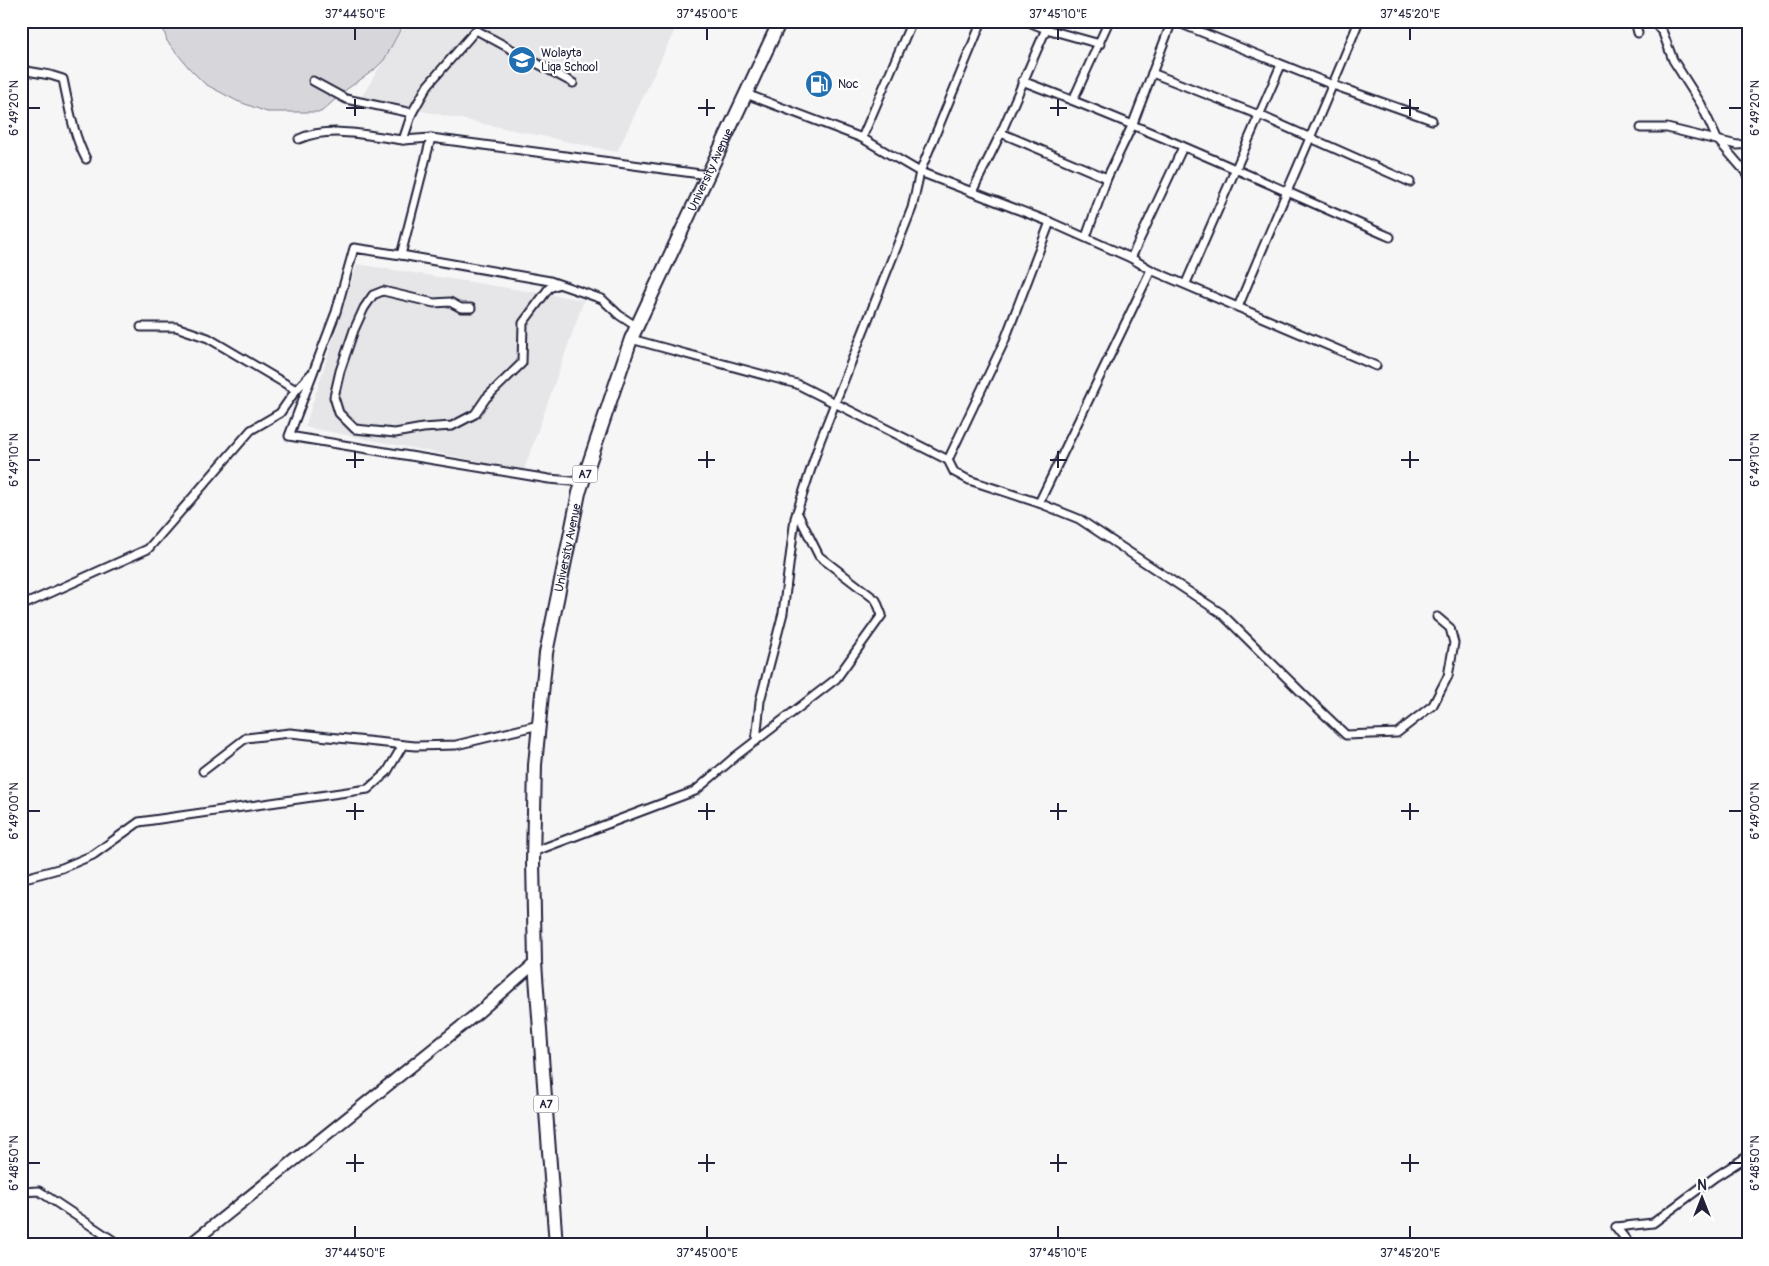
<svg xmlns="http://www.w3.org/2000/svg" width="1769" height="1266" font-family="Pangolin,sans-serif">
<rect width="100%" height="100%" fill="#f6f6f7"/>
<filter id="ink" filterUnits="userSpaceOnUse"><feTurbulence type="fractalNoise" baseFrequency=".02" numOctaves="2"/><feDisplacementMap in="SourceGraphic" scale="10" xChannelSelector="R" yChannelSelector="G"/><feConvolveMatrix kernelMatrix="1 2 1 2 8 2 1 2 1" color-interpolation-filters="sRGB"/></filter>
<g filter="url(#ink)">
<g fill="#e6e6e9">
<polygon points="407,21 679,21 617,152 361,98"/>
<polygon points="357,264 584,300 524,470 305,427"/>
</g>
<polygon fill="#d7d7db" stroke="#7c7c8b" points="161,21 405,21 384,60 374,70 347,89 321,112 267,112 237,101 205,84 189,68 167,41"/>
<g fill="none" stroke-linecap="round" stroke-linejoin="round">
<g stroke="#22223b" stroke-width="11">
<g id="street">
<polyline points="1174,21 1333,85 1432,120"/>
<polyline points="1635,21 1638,33"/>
<polyline points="1653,21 1663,33 1673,60 1701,104 1717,139 1748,175"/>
<polyline points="1046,29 1100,44"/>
<path d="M 21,70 L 50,75 L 63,79 C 69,107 73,134 86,159"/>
<polyline points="1152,73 1259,115 1410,182"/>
<polyline points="313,81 346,99 412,113 403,140 431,138"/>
<path d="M 1022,81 C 1147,128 1268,184 1390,237"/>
<polyline points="746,94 862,138 920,172 1050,222 1131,258 1151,270 1376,366"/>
<polyline points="1073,100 1109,21"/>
<polyline points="412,113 428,85 476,30 573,83"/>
<polyline points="1641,128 1667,128 1737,145 1748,144"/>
<polyline points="1001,133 1107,178"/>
<polyline points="862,138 912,21"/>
<path d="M 299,139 C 331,125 369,136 403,140"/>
<polyline points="972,192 1001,133 1046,29 1026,21"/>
<polyline points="1086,237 1107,178 1132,126 1172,21"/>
<polyline points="401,255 431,138 708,175"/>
<polyline points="1131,258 1183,147"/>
<polyline points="1186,283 1281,65"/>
<path d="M 1238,307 C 1278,211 1320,117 1359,21"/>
<polyline points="471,308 461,308 450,302 434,303 383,291 373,295 364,308 354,330 340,371 334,397 339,413 355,429 395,433 423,428 452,426 475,414 486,398 522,363 523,323 549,288 557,285"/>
<polyline points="141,327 176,327 208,338 296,390"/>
<polyline points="631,339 797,384 948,460 954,472 969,480 1039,503 1079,519 1221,613 1302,693 1346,735 1397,733 1433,705 1448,676 1454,643 1450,628 1437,617"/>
<polyline points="948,460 1004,342 1050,222"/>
<polyline points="582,482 549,479 289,436 336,312 354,248 401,255 550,281 602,299 619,315 637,327"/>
<polyline points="1039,503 1151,270"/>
<polyline points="21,606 148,549 251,430 280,413 296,390 311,374"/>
<polyline points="756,741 760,701 783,613 795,518 820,441 912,208 920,172 982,21"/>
<polyline points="203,771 246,738 290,733 415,746 456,745 539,725"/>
<polyline points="533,852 695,791 736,756 836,679 882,615 876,600 819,556 797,512"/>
<polyline points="21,879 62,868 93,855 139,822 368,789 387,772 403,745"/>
<polyline points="21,1192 39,1191 120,1245"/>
<polyline points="1616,1227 1653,1223 1715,1177 1748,1156"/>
<polyline points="1616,1227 1630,1245"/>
</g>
</g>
<g stroke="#22223b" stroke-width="14">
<polyline id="secondary" points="189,1245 479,1012 535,963"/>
</g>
<g stroke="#22223b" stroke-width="16">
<g id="highway">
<path id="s1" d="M 556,1245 L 535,963 L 533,862 L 535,765 L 546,653 L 579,493 L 631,339 L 780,21"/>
</g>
</g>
<use href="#street" stroke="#fff" stroke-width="7"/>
<use href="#secondary" stroke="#fff" stroke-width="10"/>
<use href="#highway" stroke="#fff" stroke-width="12"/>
</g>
</g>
<path fill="none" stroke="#22223b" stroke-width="2" d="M 355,28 L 355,40M 707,28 L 707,40M 1058,28 L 1058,40M 1410,28 L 1410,40M 355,99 L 355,116M 707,99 L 707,116M 1058,99 L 1058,116M 1410,99 L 1410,116M 28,108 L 40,108M 346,108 L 364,108M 698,108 L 715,108M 1050,108 L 1067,108M 1401,108 L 1419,108M 1729,108 L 1742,108M 355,451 L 355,468M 707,451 L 707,468M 1058,451 L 1058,468M 1410,451 L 1410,468M 28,460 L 40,460M 346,460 L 364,460M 698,460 L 715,460M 1050,460 L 1067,460M 1401,460 L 1419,460M 1729,460 L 1742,460M 355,803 L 355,820M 707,803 L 707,820M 1058,803 L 1058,820M 1410,803 L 1410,820M 28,811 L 40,811M 346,811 L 364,811M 698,811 L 715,811M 1050,811 L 1067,811M 1401,811 L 1419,811M 1729,811 L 1742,811M 355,1154 L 355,1172M 707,1154 L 707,1172M 1058,1154 L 1058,1172M 1410,1154 L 1410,1172M 28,1163 L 40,1163M 346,1163 L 364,1163M 698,1163 L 715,1163M 1050,1163 L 1067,1163M 1401,1163 L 1419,1163M 1729,1163 L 1742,1163M 355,1226 L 355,1238M 707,1226 L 707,1238M 1058,1226 L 1058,1238M 1410,1226 L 1410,1238"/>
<defs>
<g id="school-disc" transform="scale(1.4375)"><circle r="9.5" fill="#1f6fb2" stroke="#fff"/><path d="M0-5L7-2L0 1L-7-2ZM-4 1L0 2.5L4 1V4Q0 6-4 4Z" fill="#fff"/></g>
<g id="fuel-disc" transform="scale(1.4375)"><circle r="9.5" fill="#1f6fb2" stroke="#fff"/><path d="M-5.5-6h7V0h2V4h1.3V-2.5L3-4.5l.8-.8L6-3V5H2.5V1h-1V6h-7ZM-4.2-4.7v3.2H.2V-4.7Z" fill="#fff"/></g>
</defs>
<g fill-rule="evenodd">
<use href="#school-disc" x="522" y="60"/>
<use href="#fuel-disc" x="819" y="84"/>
</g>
<g text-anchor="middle" stroke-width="4.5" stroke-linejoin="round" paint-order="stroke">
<g fill="#fff" stroke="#646476" stroke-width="1">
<rect x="572.5" y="465.5" width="25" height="17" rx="4"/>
<rect x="533.5" y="1095.5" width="25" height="17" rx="4"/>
</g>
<g font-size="11" font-weight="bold" fill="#22223b">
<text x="585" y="478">A7</text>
<text x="546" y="1108">A7</text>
</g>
<g font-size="12" fill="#22223b" stroke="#fff" text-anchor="start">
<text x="541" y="57">Wolayta<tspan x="541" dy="14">Liqa School</tspan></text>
<text x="838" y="88">Noc</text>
</g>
<g font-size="12" fill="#22223b" stroke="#fff">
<text dy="4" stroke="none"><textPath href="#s1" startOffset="1106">University Avenue</textPath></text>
<text dy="4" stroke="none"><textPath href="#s1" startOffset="701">University Avenue</textPath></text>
</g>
</g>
<rect width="1769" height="1266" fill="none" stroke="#fff" stroke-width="55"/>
<g transform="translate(1702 1198)" stroke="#ffffff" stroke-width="4" paint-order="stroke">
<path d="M0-4L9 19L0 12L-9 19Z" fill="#22223b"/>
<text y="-8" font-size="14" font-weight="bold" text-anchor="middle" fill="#22223b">N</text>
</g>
<rect x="28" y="28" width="1714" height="1210" fill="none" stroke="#22223b" stroke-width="2"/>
<g font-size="12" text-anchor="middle" fill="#22223b">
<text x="355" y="18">37°44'50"E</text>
<text x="707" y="18">37°45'00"E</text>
<text x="1058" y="18">37°45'10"E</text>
<text x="1410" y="18">37°45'20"E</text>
<text transform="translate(14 108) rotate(-90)" y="4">6°49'20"N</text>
<text transform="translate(1755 108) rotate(-90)" y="4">6°49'20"N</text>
<text transform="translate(14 460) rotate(-90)" y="4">6°49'10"N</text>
<text transform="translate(1755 460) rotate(-90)" y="4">6°49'10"N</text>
<text transform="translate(14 811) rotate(-90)" y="4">6°49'00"N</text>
<text transform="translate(1755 811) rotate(-90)" y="4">6°49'00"N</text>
<text transform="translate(14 1163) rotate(-90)" y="4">6°48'50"N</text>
<text transform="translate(1755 1163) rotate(-90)" y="4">6°48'50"N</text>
<text x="355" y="1257">37°44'50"E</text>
<text x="707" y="1257">37°45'00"E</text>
<text x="1058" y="1257">37°45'10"E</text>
<text x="1410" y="1257">37°45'20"E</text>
</g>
</svg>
